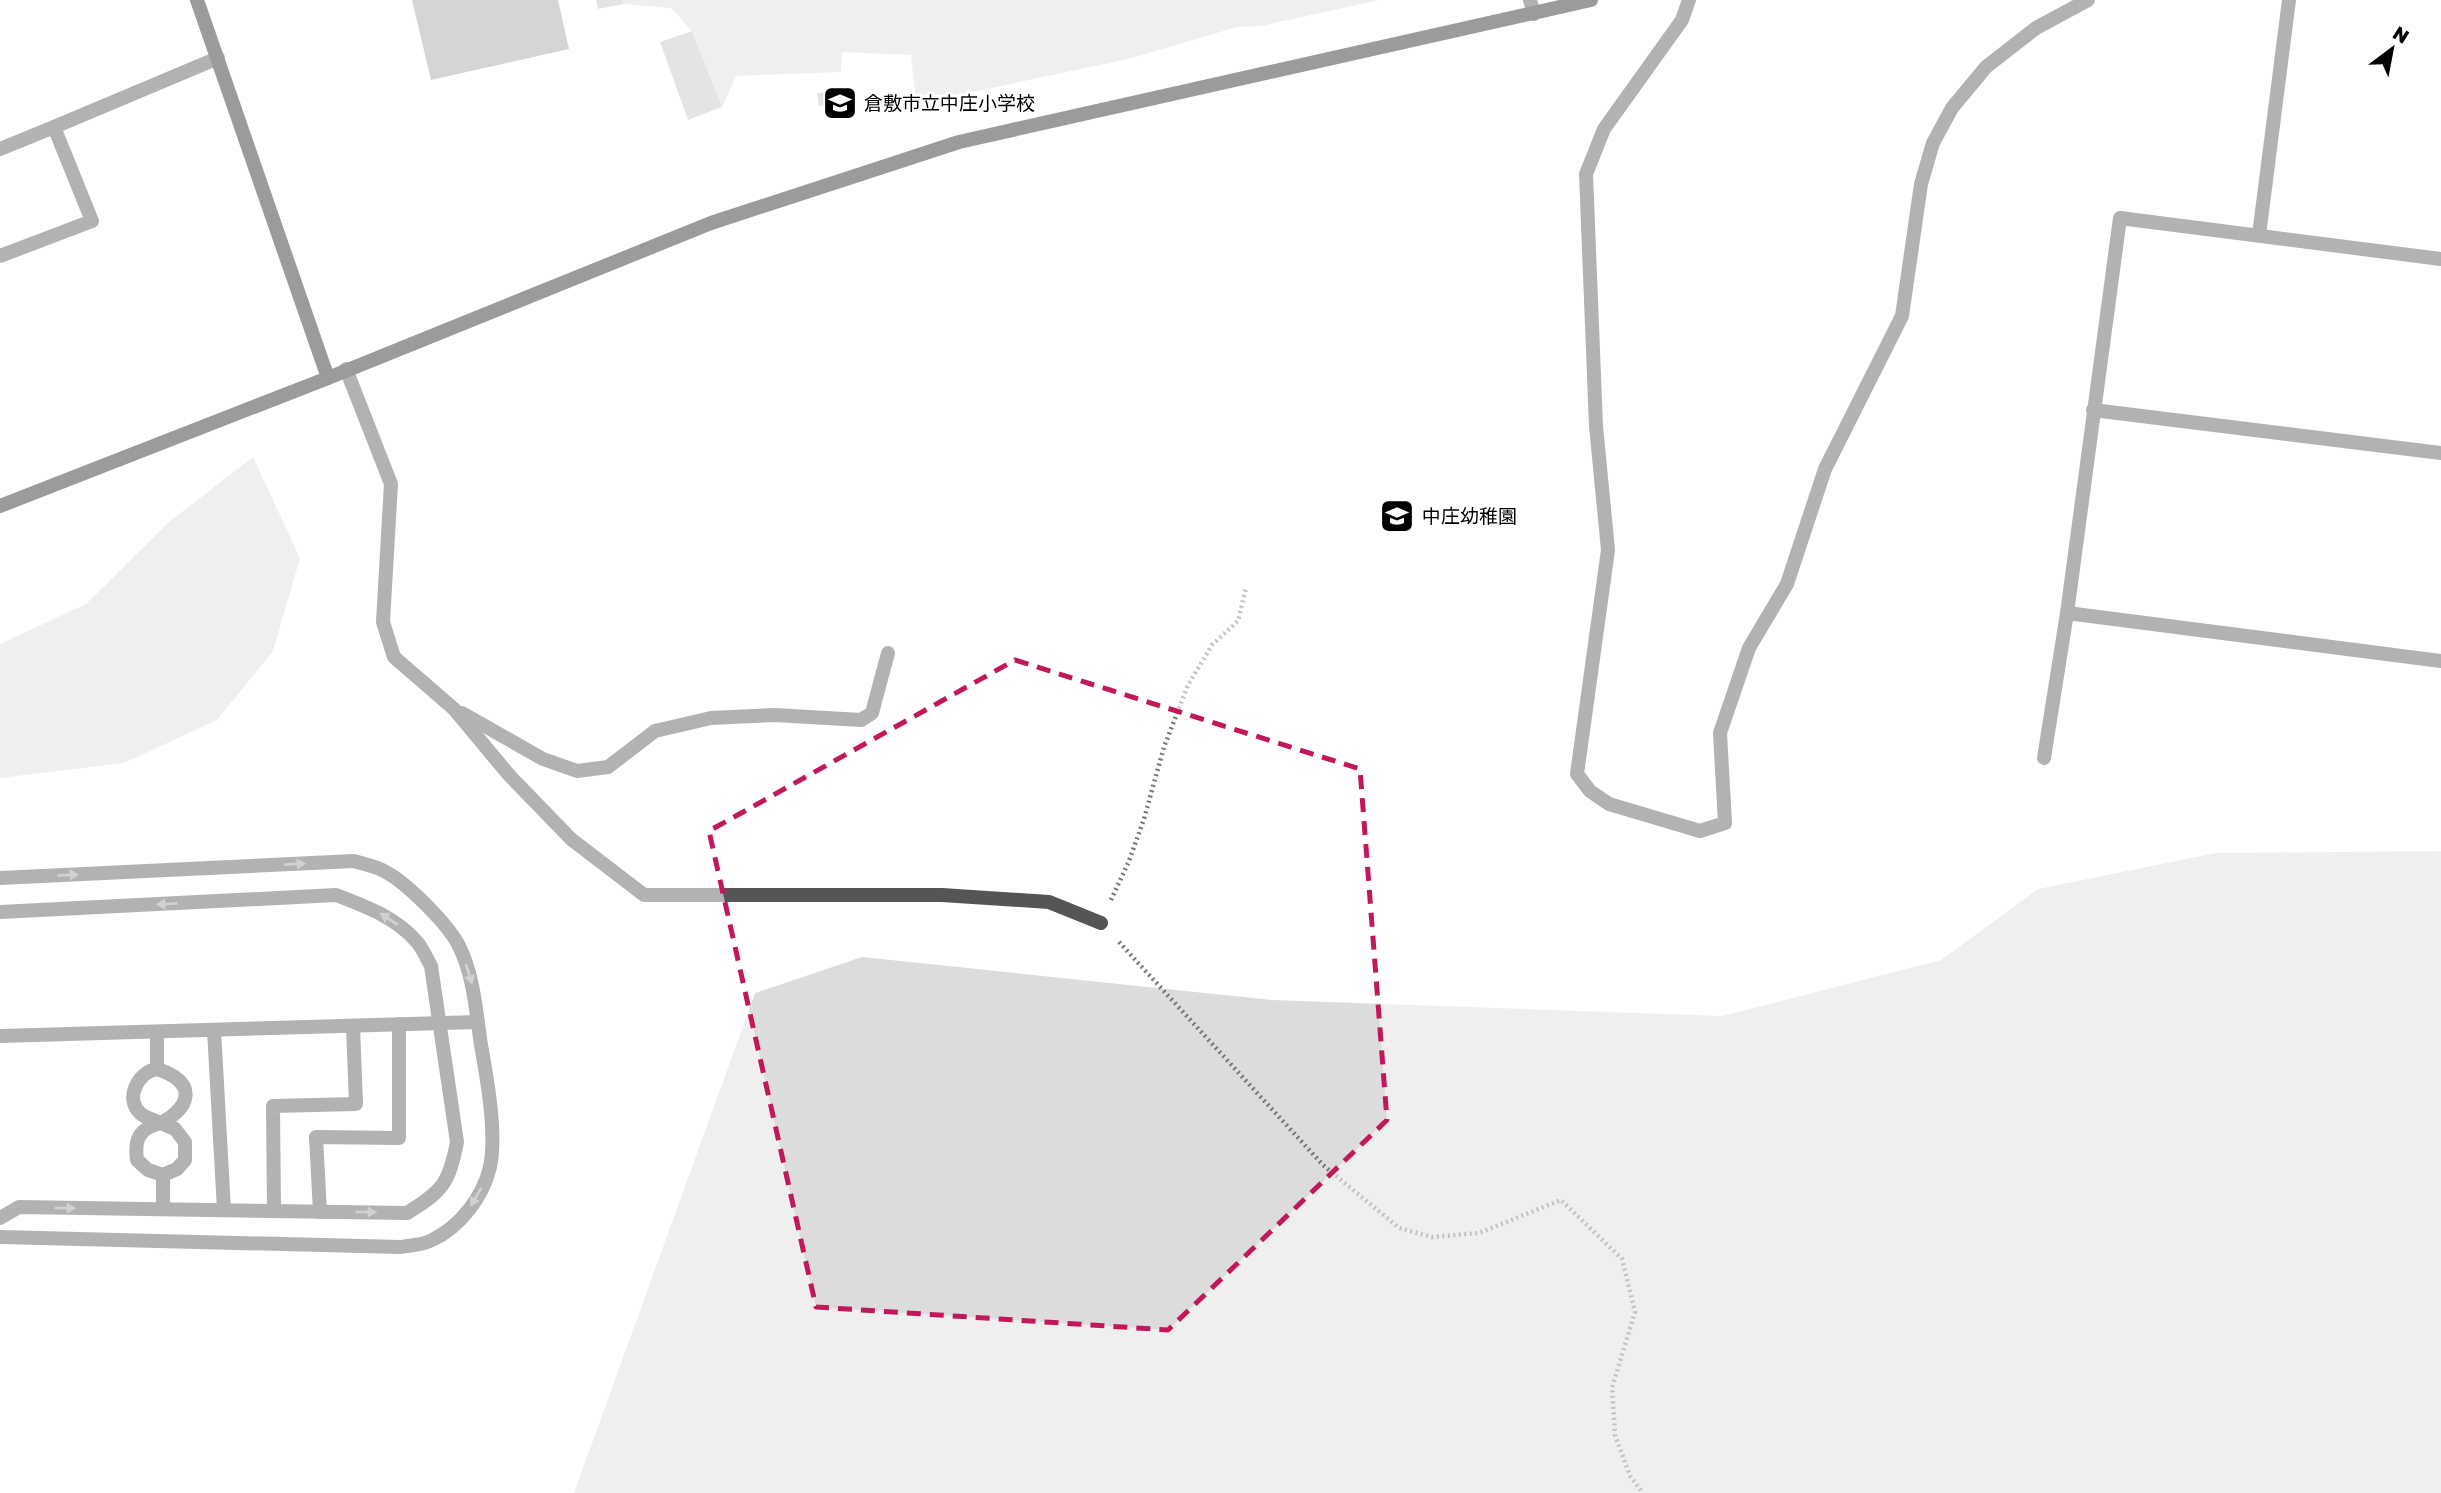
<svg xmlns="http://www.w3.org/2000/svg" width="2441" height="1493" font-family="'Golos Text','Noto Sans JP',sans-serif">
<rect width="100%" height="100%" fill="#fff"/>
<g fill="#dcdcdc">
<polygon points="623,0 1379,0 1261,26 1237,27 1128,59 973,92 916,102 911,55 842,52 841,72 736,76 722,107 692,31 671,8 624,4"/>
<polygon points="253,457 300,558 273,651 217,720 124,763 0,778 0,644 86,604 169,522"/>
<polygon points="2441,851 2441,1493 574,1493 755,993 862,957 1272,1000 1722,1016 1941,960 2038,889 2216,853"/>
</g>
<polygon fill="#a3a3a3" points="412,0 558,0 569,49 431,80"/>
<g fill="#c4c4c4">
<polygon points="596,0 623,0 624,4 598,9"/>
<polygon points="692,31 722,107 688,120 660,42"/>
<polygon points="817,93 831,93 831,104 819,106"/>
</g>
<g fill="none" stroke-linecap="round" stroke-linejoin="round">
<g stroke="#777" stroke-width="4.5" stroke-dasharray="2 3.5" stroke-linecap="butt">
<polyline points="1111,900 1129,861 1144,819 1164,747 1188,685 1212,645 1238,621 1246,588"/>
<polyline points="1119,942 1323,1165 1399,1228 1432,1237 1479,1233 1561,1200 1622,1259 1635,1312 1612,1388 1615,1435 1630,1476 1643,1493"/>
</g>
<g stroke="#555" stroke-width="14">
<polyline points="1530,0 1534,14"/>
<path d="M 0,878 L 354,861 C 364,864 375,866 384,871 C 406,882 448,924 459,946 C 474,976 476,1012 481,1045 C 487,1078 497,1134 490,1167 C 483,1197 460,1227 432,1240 C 423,1245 411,1245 401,1247 L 0,1237"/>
<path d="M 0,912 L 336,895 C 365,906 397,918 417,942 C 423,949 427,959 431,966 L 457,1142 C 449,1183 443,1191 407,1213 L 19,1207 L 0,1218"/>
<polyline points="214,1030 224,1210"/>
<polyline points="0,1036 478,1022"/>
<path d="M 157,1069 C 195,1081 194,1105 161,1123 C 154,1120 145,1118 140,1113 C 124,1098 139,1071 157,1069 Z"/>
<polyline points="157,1069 157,1032"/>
<path d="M 163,1209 L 163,1175 L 148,1170 L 137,1160 C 134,1138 140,1128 161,1123 L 175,1129 L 185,1142 L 185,1160 L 177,1169 L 163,1175"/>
<polyline points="274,1211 273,1106 356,1104 353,1026"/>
<polyline points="320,1212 316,1137 399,1138 399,1024"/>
</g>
<g stroke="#555" stroke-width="14">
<polyline points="1689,0 1682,20 1604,129 1586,174 1596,426 1608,550 1577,774 1590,791 1609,804 1700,831 1725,823 1720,733 1749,648 1787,584 1825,469 1902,316 1921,184 1933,143 1952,108 1986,67 2036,28 2088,0"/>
<polyline points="54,127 218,58"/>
<polyline points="0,149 54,127 92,221 0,256"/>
<polyline points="2259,235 2289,0"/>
<polyline points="346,369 391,484 383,622 394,657 454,709 509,775 571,839 644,895 942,895 1049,902 1101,923"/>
<polyline points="2093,410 2441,453"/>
<polyline points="2067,613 2441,661"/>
<polyline points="462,713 543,759 577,771 608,767 655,731 711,718 775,715 861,720 872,713 888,653"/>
<polyline points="2044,758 2067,613 2120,218 2441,259"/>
</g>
<g stroke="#222" stroke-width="14">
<polyline points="197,0 328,378"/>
<polyline points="0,506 328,378 711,223 959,142 1591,0"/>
</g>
</g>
<defs><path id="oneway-solid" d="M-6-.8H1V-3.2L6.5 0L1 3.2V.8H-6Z" transform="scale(1.75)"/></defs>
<g fill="#999">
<use href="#oneway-solid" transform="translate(295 864) rotate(-3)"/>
<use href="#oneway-solid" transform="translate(68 875) rotate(-3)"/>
<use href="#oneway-solid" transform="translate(167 904) rotate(177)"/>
<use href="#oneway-solid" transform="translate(389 919) rotate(-147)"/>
<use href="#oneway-solid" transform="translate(469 974) rotate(72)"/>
<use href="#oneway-solid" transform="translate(476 1197) rotate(120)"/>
<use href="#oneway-solid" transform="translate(65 1208) rotate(1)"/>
<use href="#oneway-solid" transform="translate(366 1212) rotate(1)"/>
</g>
<path d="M0 0H2441V1493H0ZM 1015,660 L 1360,769 L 1387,1120 L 1168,1330 L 816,1307 L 709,831 Z" fill="#fff" fill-opacity=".55" fill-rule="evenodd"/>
<path fill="none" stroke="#c2185b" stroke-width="5" stroke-dasharray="14 9" stroke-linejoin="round" d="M 1015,660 L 1360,769 L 1387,1120 L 1168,1330 L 816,1307 L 709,831 Z"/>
<defs>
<g id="school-square" transform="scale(1.75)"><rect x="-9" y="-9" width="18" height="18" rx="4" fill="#000" stroke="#fff"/><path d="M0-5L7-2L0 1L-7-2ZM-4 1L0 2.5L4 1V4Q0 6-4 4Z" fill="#fff"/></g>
</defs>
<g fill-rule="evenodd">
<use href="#school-square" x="840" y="103"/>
<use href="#school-square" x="1397" y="516"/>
</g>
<g text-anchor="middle" stroke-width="6" stroke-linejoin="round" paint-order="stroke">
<g font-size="19" fill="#000" stroke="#fff" text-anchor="start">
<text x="864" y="110">倉敷市立中庄小学校</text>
<text x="1422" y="523">中庄幼稚園</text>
</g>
</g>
<g transform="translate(2392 49) rotate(32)" stroke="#ffffff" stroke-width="5" paint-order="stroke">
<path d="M0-5L12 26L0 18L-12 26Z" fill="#000000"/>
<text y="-10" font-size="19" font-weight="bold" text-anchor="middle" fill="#000000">N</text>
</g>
</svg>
